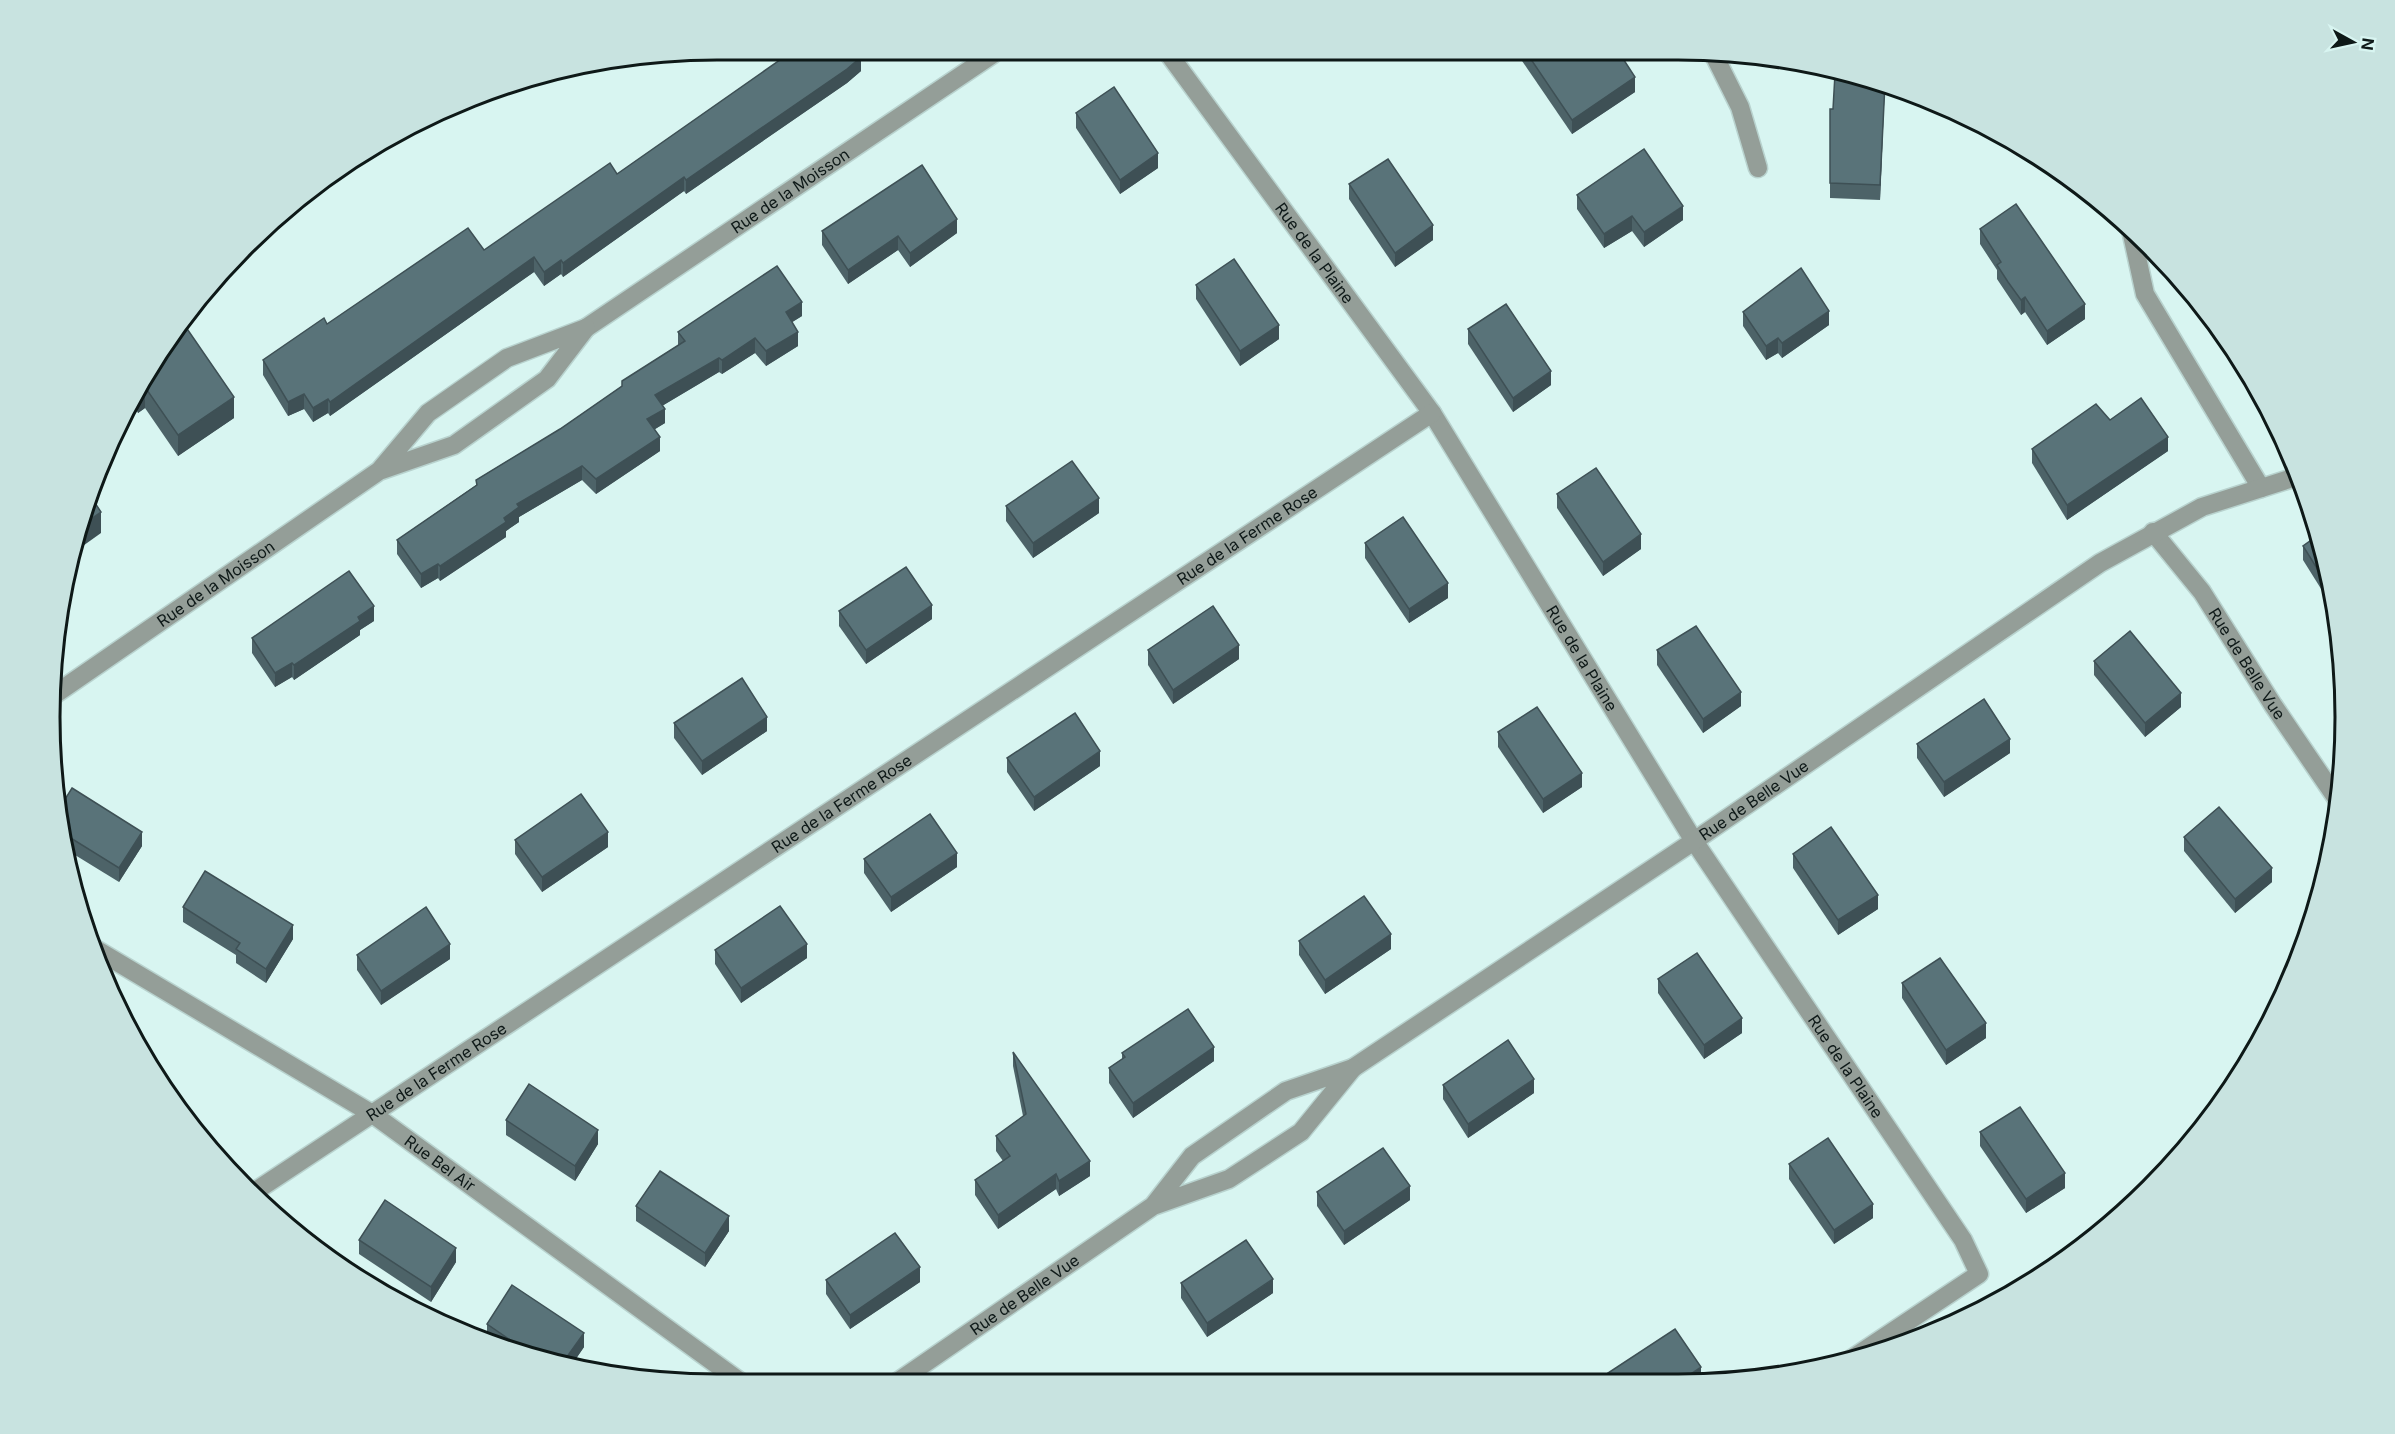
<svg xmlns="http://www.w3.org/2000/svg" width="2395" height="1434" font-family="Inter,sans-serif">
<rect width="100%" height="100%" fill="#d8f5f1"/>
<g fill="none" stroke-linecap="round" stroke-linejoin="round">
<g stroke="#b8d2ce" stroke-width="21">
<g id="street">
<polyline points="1712,51 1740,107 1758,168"/>
<path id="s1" d="M 1168,53 L 1432,413 L 1694,841 L 1963,1240 L 1979,1274 L 1847,1362"/>
<polyline points="2131,230 2145,294 2261,488"/>
<path id="s2" d="M 586,328 L 993,54"/>
<path id="s3" d="M 2153,532 L 2202,592 L 2273,705 L 2337,799"/>
<path id="s4" d="M 51,697 L 379,471 L 428,413 L 507,358 L 586,328 L 547,379 L 454,445 L 379,471"/>
<path id="s5" d="M 92,947 L 374,1115 L 742,1383"/>
<path id="s6" d="M 1353,1068 L 1694,841 L 2100,563 L 2202,507 L 2299,476"/>
<path id="s7" d="M 251,1194 L 1432,413"/>
<path id="s8" d="M 896,1383 L 1153,1206 L 1229,1179 L 1301,1132 L 1353,1068 L 1286,1091 L 1192,1156 L 1153,1206"/>
</g>
</g>
<use href="#street" stroke="#949e98" stroke-width="18"/>
</g>
<g fill="#4d6368">
<polygon points="1618,51 1635,92 1572,134 1516,52"/>
<polygon points="859,54 861,71 847,83 686,194 684,191 563,277 561,274 544,286 534,272 330,416 328,413 313,422 304,409 288,416 263,375 263,360 327,324 484,250 617,174 782,59 780,55"/>
<polygon points="1885,83 1880,200 1830,198 1830,109 1833,109"/>
<polygon points="1076,113 1158,168 1120,194 1076,128"/>
<polygon points="1349,184 1433,240 1395,267 1349,199"/>
<polygon points="1577,195 1683,220 1644,247 1632,231 1604,248 1577,209"/>
<polygon points="1980,229 2085,319 2047,345 2025,312 2021,315 1997,279 1997,270 1980,244"/>
<polygon points="822,231 957,233 910,267 898,250 848,284 822,245"/>
<polygon points="1196,285 1279,339 1240,366 1196,299"/>
<polygon points="1743,312 1829,325 1782,358 1778,353 1766,360 1743,326"/>
<polygon points="802,316 792,322 798,346 766,366 755,353 722,374 719,372 662,406 665,423 655,429 660,451 596,494 582,480 519,517 519,522 506,531 506,537 440,581 438,578 421,588 397,554 397,540 476,485 476,480 560,429 622,386 622,381 678,345 678,332"/>
<polygon points="181,320 234,418 178,456 145,408 138,413 131,402"/>
<polygon points="1468,329 1551,385 1513,412 1468,344"/>
<polygon points="2032,449 2168,451 2067,520 2032,463"/>
<polygon points="1557,494 1641,549 1603,576 1557,508"/>
<polygon points="1006,506 1099,513 1033,558 1006,521"/>
<polygon points="1365,543 1448,598 1409,623 1365,558"/>
<polygon points="2303,546 2333,587 2328,600 2303,560"/>
<polygon points="839,611 932,619 866,664 839,626"/>
<polygon points="374,621 360,630 360,635 294,680 292,677 275,687 252,653 252,638"/>
<polygon points="1148,650 1239,659 1173,704 1148,665"/>
<polygon points="1657,650 1741,706 1703,733 1657,665"/>
<polygon points="2094,661 2181,707 2145,737 2094,675"/>
<polygon points="674,723 767,731 702,775 674,738"/>
<polygon points="1498,732 1582,787 1543,813 1498,747"/>
<polygon points="1917,744 2010,753 1944,797 1917,758"/>
<polygon points="1007,758 1100,766 1034,811 1007,772"/>
<polygon points="59,809 142,846 119,882 62,847"/>
<polygon points="2184,837 2272,882 2235,913 2184,851"/>
<polygon points="515,840 608,847 542,892 515,854"/>
<polygon points="1793,854 1878,909 1838,935 1793,868"/>
<polygon points="864,859 957,867 891,912 864,873"/>
<polygon points="183,907 293,939 266,983 236,963 236,955 183,922"/>
<polygon points="1299,941 1391,949 1325,994 1299,955"/>
<polygon points="715,950 807,958 741,1003 715,964"/>
<polygon points="357,955 450,959 381,1005 357,970"/>
<polygon points="1658,979 1742,1033 1704,1059 1658,993"/>
<polygon points="1902,983 1986,1038 1946,1065 1902,998"/>
<polygon points="1013,1052 1090,1176 1059,1196 1056,1189 998,1229 975,1195 975,1180 1003,1161 996,1151 996,1136 1023,1116 1013,1066"/>
<polygon points="1122,1053 1214,1061 1133,1118 1109,1083 1109,1068 1122,1059"/>
<polygon points="1443,1085 1534,1093 1468,1138 1443,1099"/>
<polygon points="506,1120 598,1144 575,1181 506,1135"/>
<polygon points="1980,1132 2065,1188 2026,1213 1980,1146"/>
<polygon points="1789,1164 1873,1218 1834,1244 1789,1179"/>
<polygon points="1317,1192 1410,1200 1344,1245 1317,1206"/>
<polygon points="636,1206 729,1231 705,1267 636,1221"/>
<polygon points="359,1240 456,1262 431,1302 359,1254"/>
<polygon points="826,1280 920,1282 850,1329 826,1294"/>
<polygon points="1181,1283 1273,1293 1207,1337 1181,1298"/>
<polygon points="487,1324 584,1347 573,1363 503,1349 487,1338"/>
<polygon points="1608,1373 1701,1382 1699,1383 1608,1383"/>
</g>
<g fill="#3e5055">
<polygon points="861,57 861,71 847,83 686,194 686,180"/>
<polygon points="1635,77 1635,92 1572,134 1572,120"/>
<polygon points="1885,83 1880,200 1880,185"/>
<polygon points="1158,153 1158,168 1120,194 1120,180"/>
<polygon points="684,177 684,191 563,277 563,263"/>
<polygon points="1683,206 1683,220 1644,247 1644,232"/>
<polygon points="1632,216 1632,231 1604,248 1604,234"/>
<polygon points="957,219 957,233 910,267 910,253"/>
<polygon points="1433,225 1433,240 1395,267 1395,253"/>
<polygon points="898,236 898,250 848,284 848,270"/>
<polygon points="534,257 534,272 330,416 330,402"/>
<polygon points="561,260 561,274 544,286 544,272"/>
<polygon points="2025,297 2025,312 2021,315 2021,300"/>
<polygon points="802,302 802,316 786,326 786,312"/>
<polygon points="2085,304 2085,319 2047,345 2047,331"/>
<polygon points="1829,311 1829,325 1782,358 1782,343"/>
<polygon points="1279,325 1279,339 1240,366 1240,351"/>
<polygon points="798,332 798,346 766,366 766,351"/>
<polygon points="755,338 755,353 722,374 722,360"/>
<polygon points="1778,338 1778,353 1766,360 1766,346"/>
<polygon points="719,358 719,372 655,410 655,395"/>
<polygon points="1551,371 1551,385 1513,412 1513,398"/>
<polygon points="145,387 145,408 138,413 138,392"/>
<polygon points="304,394 304,409 288,416 288,402"/>
<polygon points="234,397 234,418 178,456 178,435"/>
<polygon points="328,399 328,413 313,422 313,408"/>
<polygon points="665,409 665,423 647,434 647,419"/>
<polygon points="660,437 660,451 596,494 596,479"/>
<polygon points="2168,437 2168,451 2067,520 2067,505"/>
<polygon points="582,466 582,480 519,517 519,522 506,531 506,537 440,581 440,566 517,504"/>
<polygon points="1099,498 1099,513 1033,558 1033,543"/>
<polygon points="101,512 101,533 73,553 79,527"/>
<polygon points="1641,534 1641,549 1603,576 1603,562"/>
<polygon points="438,564 438,578 421,588 421,574"/>
<polygon points="1448,583 1448,598 1409,623 1409,609"/>
<polygon points="2332,584 2334,597 2328,600 2328,586"/>
<polygon points="932,605 932,619 866,664 866,650"/>
<polygon points="374,606 374,621 360,630 360,635 294,680 294,665 358,617"/>
<polygon points="1239,645 1239,659 1173,704 1173,690"/>
<polygon points="292,663 292,677 275,687 275,673"/>
<polygon points="1741,692 1741,706 1703,733 1703,719"/>
<polygon points="2181,693 2181,707 2145,737 2145,723"/>
<polygon points="767,717 767,731 702,775 702,761"/>
<polygon points="2010,739 2010,753 1944,797 1944,782"/>
<polygon points="1100,751 1100,766 1034,811 1034,797"/>
<polygon points="1582,773 1582,787 1543,813 1543,799"/>
<polygon points="142,832 142,846 119,882 119,868"/>
<polygon points="608,832 608,847 542,892 542,877"/>
<polygon points="957,853 957,867 891,912 891,897"/>
<polygon points="2272,868 2272,882 2235,913 2235,899"/>
<polygon points="1878,895 1878,909 1838,935 1838,920"/>
<polygon points="293,925 293,939 266,983 266,969"/>
<polygon points="1391,934 1391,949 1325,994 1325,980"/>
<polygon points="450,944 450,959 381,1005 381,991"/>
<polygon points="807,944 807,958 741,1003 741,988"/>
<polygon points="1742,1018 1742,1033 1704,1059 1704,1045"/>
<polygon points="1986,1023 1986,1038 1946,1065 1946,1050"/>
<polygon points="1214,1047 1214,1061 1133,1118 1133,1103"/>
<polygon points="151,1054 151,1069 146,1062"/>
<polygon points="1534,1079 1534,1093 1468,1138 1468,1124"/>
<polygon points="598,1130 598,1144 575,1181 575,1166"/>
<polygon points="1090,1161 1090,1176 1059,1196 1059,1181"/>
<polygon points="2065,1173 2065,1188 2026,1213 2026,1199"/>
<polygon points="1056,1174 1056,1189 998,1229 998,1215"/>
<polygon points="1410,1186 1410,1200 1344,1245 1344,1231"/>
<polygon points="1873,1204 1873,1218 1834,1244 1834,1230"/>
<polygon points="729,1216 729,1231 705,1267 705,1253"/>
<polygon points="456,1248 456,1262 431,1302 431,1287"/>
<polygon points="920,1267 920,1282 850,1329 850,1315"/>
<polygon points="1273,1279 1273,1293 1207,1337 1207,1323"/>
<polygon points="584,1333 584,1347 573,1363 564,1361"/>
<polygon points="1701,1367 1701,1382 1699,1383 1677,1383"/>
</g>
<g fill="#597379" stroke="#3e5055" stroke-width="1.5">
<polygon points="1618,51 1635,77 1572,120 1526,52"/>
<polygon points="859,54 861,57 847,69 686,180 684,177 563,263 561,260 544,272 534,257 330,402 328,399 313,408 304,394 288,402 263,360 324,318 327,324 468,228 484,250 610,163 617,174 787,55"/>
<polygon points="1835,74 1885,83 1880,185 1830,183 1830,109 1833,109"/>
<polygon points="1114,87 1158,153 1120,180 1076,113"/>
<polygon points="1644,149 1683,206 1644,232 1632,216 1604,234 1577,195"/>
<polygon points="1388,159 1433,225 1395,253 1349,184"/>
<polygon points="922,165 957,219 910,253 898,236 848,270 822,231"/>
<polygon points="2016,204 2085,304 2047,331 2025,297 2021,300 2008,282 1997,265 2001,262 1980,229"/>
<polygon points="1234,259 1279,325 1240,351 1196,285"/>
<polygon points="777,266 802,302 786,312 798,332 766,351 755,338 722,360 719,358 655,395 665,409 647,419 660,437 596,479 582,466 517,504 519,507 504,518 506,522 440,566 438,564 421,574 397,540 477,485 476,480 560,429 622,386 622,381 685,341 678,332"/>
<polygon points="1801,268 1829,311 1782,343 1778,338 1766,346 1743,312"/>
<polygon points="1506,304 1551,371 1513,398 1468,329"/>
<polygon points="181,320 234,397 178,435 145,387 138,392 138,391"/>
<polygon points="2141,398 2168,437 2067,505 2032,449 2096,404 2110,420"/>
<polygon points="1072,461 1099,498 1033,543 1006,506"/>
<polygon points="1596,468 1641,534 1603,562 1557,494"/>
<polygon points="89,494 101,512 79,527 85,503"/>
<polygon points="1403,517 1448,583 1409,609 1365,543"/>
<polygon points="2317,536 2332,584 2328,586 2303,546"/>
<polygon points="906,567 932,605 866,650 839,611"/>
<polygon points="349,571 374,606 358,617 360,621 294,665 292,663 275,673 252,638"/>
<polygon points="1213,606 1239,645 1173,690 1148,650"/>
<polygon points="1696,626 1741,692 1703,719 1657,650"/>
<polygon points="2130,631 2181,693 2145,723 2094,661"/>
<polygon points="742,678 767,717 702,761 674,723"/>
<polygon points="1984,699 2010,739 1944,782 1917,744"/>
<polygon points="1537,707 1582,773 1543,799 1498,732"/>
<polygon points="1075,713 1100,751 1034,797 1007,758"/>
<polygon points="72,788 142,832 119,868 61,832 59,809"/>
<polygon points="581,794 608,832 542,877 515,840"/>
<polygon points="2219,807 2272,868 2235,899 2184,837"/>
<polygon points="930,814 957,853 891,897 864,859"/>
<polygon points="1831,827 1878,895 1838,920 1793,854"/>
<polygon points="205,871 293,925 266,969 236,949 240,943 183,907"/>
<polygon points="1364,896 1391,934 1325,980 1299,941"/>
<polygon points="780,906 807,944 741,988 715,950"/>
<polygon points="426,907 450,944 381,991 357,955"/>
<polygon points="1697,953 1742,1018 1704,1045 1658,979"/>
<polygon points="1940,958 1986,1023 1946,1050 1902,983"/>
<polygon points="1188,1009 1214,1047 1133,1103 1109,1068 1125,1057 1122,1053"/>
<polygon points="1508,1040 1534,1079 1468,1124 1443,1085"/>
<polygon points="136,1045 151,1054 146,1062 139,1050"/>
<polygon points="1013,1052 1090,1161 1059,1181 1056,1174 998,1215 975,1180 1010,1156 996,1136 1026,1114"/>
<polygon points="529,1084 598,1130 575,1166 506,1120"/>
<polygon points="2020,1107 2065,1173 2026,1199 1980,1132"/>
<polygon points="1828,1138 1873,1204 1834,1230 1789,1164"/>
<polygon points="1383,1148 1410,1186 1344,1231 1317,1192"/>
<polygon points="660,1171 729,1216 705,1253 636,1206"/>
<polygon points="385,1200 456,1248 431,1287 359,1240"/>
<polygon points="895,1233 920,1267 850,1315 826,1280"/>
<polygon points="1246,1240 1273,1279 1207,1323 1181,1283"/>
<polygon points="512,1285 584,1333 564,1361 532,1355 487,1324"/>
<polygon points="1675,1329 1701,1367 1677,1383 1615,1383 1608,1373"/>
</g>
<g text-anchor="middle" stroke-width="4.5" stroke-linejoin="round" paint-order="stroke">
<g font-size="16" fill="#0e1918" stroke="#d8f5f1">
<text dy="6" stroke="none"><textPath href="#s2" startOffset="246">Rue de la Moisson</textPath></text>
<text dy="6" stroke="none"><textPath href="#s1" startOffset="248">Rue de la Plaine</textPath></text>
<text dy="6" stroke="none"><textPath href="#s7" startOffset="1194">Rue de la Ferme Rose</textPath></text>
<text dy="6" stroke="none"><textPath href="#s4" startOffset="200">Rue de la Moisson</textPath></text>
<text dy="6" stroke="none"><textPath href="#s1" startOffset="734">Rue de la Plaine</textPath></text>
<text dy="6" stroke="none"><textPath href="#s3" startOffset="162">Rue de Belle Vue</textPath></text>
<text dy="6" stroke="none"><textPath href="#s6" startOffset="482">Rue de Belle Vue</textPath></text>
<text dy="6" stroke="none"><textPath href="#s7" startOffset="708">Rue de la Ferme Rose</textPath></text>
<text dy="6" stroke="none"><textPath href="#s1" startOffset="1220">Rue de la Plaine</textPath></text>
<text dy="6" stroke="none"><textPath href="#s7" startOffset="222">Rue de la Ferme Rose</textPath></text>
<text dy="6" stroke="none"><textPath href="#s5" startOffset="410">Rue Bel Air</textPath></text>
<text dy="6" stroke="none"><textPath href="#s8" startOffset="156">Rue de Belle Vue</textPath></text>
</g>
</g>
<path d="M0 0H2395V1434H0ZM717 60H1678A657 657 0 0 1 2335 717V717A657 657 0 0 1 1678 1374H717A657 657 0 0 1 60 717V717A657 657 0 0 1 717 60Z" fill="#c8e3e0" fill-rule="evenodd"/>
<path fill="none" stroke="#0e1918" stroke-width="3" d="M717 60H1678A657 657 0 0 1 2335 717V717A657 657 0 0 1 1678 1374H717A657 657 0 0 1 60 717V717A657 657 0 0 1 717 60Z"/>
<g transform="translate(2353 42) rotate(98)" stroke="#d8f5f1" stroke-width="4.5" paint-order="stroke">
<path d="M0-4.5L10 22L0 15L-10 22Z" fill="#0e1918"/>
<text y="-9" font-size="16" font-weight="bold" text-anchor="middle" fill="#0e1918">N</text>
</g>
</svg>
